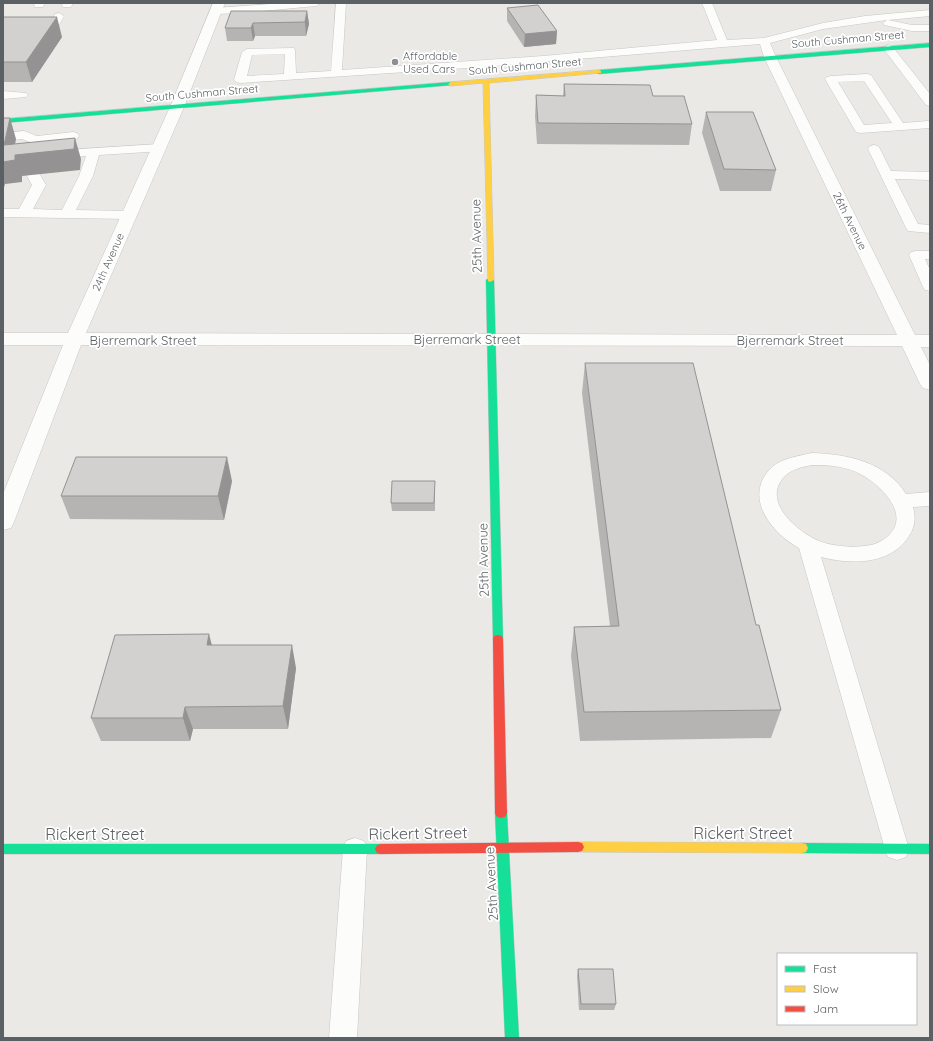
<svg xmlns="http://www.w3.org/2000/svg" width="933" height="1041" font-family="Quicksand,sans-serif">
<rect width="100%" height="100%" fill="#ebe9e6"/>
<g fill="none" stroke-linecap="round" stroke-linejoin="round">
<g stroke="#c7c7c7" stroke-width="1">
<g id="lane">
<polygon points="35,3 45,3 43,7 35,7 34,5"/>
<polygon points="63,3 73,3 71,7 63,7 62,5"/>
<polygon points="283,3 321,3 316,6 241,13 216,14 211,11 216,8"/>
<path d="M 336,3 L 346,3 L 342,70 L 543,56 L 717,40 L 702,3 L 712,3 L 727,40 L 764,38 L 823,23 L 865,16 L 930,10 L 930,16 L 888,20 L 912,25 L 930,25 L 930,31 L 912,31 L 884,25 L 883,23 L 887,20 L 823,29 L 770,43 L 776,57 L 770,60 L 764,57 L 760,44 L 482,67 L 240,83 L 236,82 L 234,80 L 242,52 L 247,49 L 294,48 L 295,50 L 296,73 L 331,71 ZM 285,54 L 284,74 L 247,76 L 252,55 Z"/>
<polygon points="59,13 64,16 59,25 3,27 3,21 52,20 55,14"/>
<polygon points="888,45 892,46 930,94 930,106 926,105 883,48"/>
<path d="M 867,74 L 871,75 L 903,123 L 928,121 L 930,122 L 930,128 L 860,133 L 856,132 L 825,79 L 827,77 L 831,76 ZM 864,81 L 892,123 L 864,125 L 838,82 Z"/>
<polygon points="3,91 26,93 28,95 26,97 3,99"/>
<polygon points="24,131 37,136 73,132 77,133 79,136 77,139 73,140 35,144 22,139 3,141 3,133"/>
<polygon points="159,144 163,145 165,148 163,151 99,155 93,176 76,210 129,211 134,212 136,215 134,218 129,219 3,217 3,209 19,209 32,185 27,176 29,173 39,173 46,185 33,209 62,210 79,176 86,156 54,158 50,157 48,154 50,151"/>
<polygon points="874,145 878,146 880,149 891,171 930,172 930,180 895,179 918,224 930,225 930,233 908,231 906,228 868,149 870,146"/>
<polygon points="916,251 930,251 930,259 925,259 930,270 930,291 925,290 923,287 909,255 911,252"/>
<path d="M 812,453 C 847,454 886,462 906,494 L 930,492 L 930,506 L 913,507 C 916,517 915,527 909,536 C 891,565 851,565 821,557 L 909,849 L 906,857 L 897,860 L 888,857 L 885,849 L 799,548 C 771,533 742,496 772,467 C 782,458 799,456 812,453 ZM 812,465 C 829,465 847,466 862,475 C 882,486 912,516 887,537 C 882,541 876,544 871,545 C 855,548 834,547 819,541 C 798,532 761,502 784,477 C 791,469 803,467 812,465 Z"/>
<polygon points="355,838 364,841 367,849 357,1038 329,1038 343,849 346,841"/>
</g>
</g>
<g stroke="#c7c7c7" stroke-width="1">
<polygon id="street" points="213,3 225,3 184,107 86,333 897,335 764,57 765,54 775,54 776,57 915,335 930,335 930,347 921,347 930,365 930,390 923,388 920,384 902,346 81,345 14,522 11,528 3,530 3,494 63,345 3,345 3,333 68,333 170,107"/>
</g>
<g stroke="#c7c8c8" stroke-width="1">
<g id="fast">
<polygon points="930,43 930,47 599,74 596,72 599,70"/>
<polygon points="451,82 453,83 453,85 3,123 3,119"/>
<polygon points="490,278 494,280 503,639 502,642 498,643 494,642 493,639 486,280"/>
<polygon points="501,808 505,809 507,813 519,1038 505,1038 495,813 497,809"/>
<polygon points="802,843 930,844 930,854 802,853 798,852 796,848 798,844"/>
<polygon points="3,844 381,844 385,845 387,849 385,853 381,854 3,854"/>
</g>
</g>
<g stroke="#c7c8c8" stroke-width="1">
<g id="slow">
<polygon points="599,70 601,71 601,73 489,83 494,280 490,282 488,281 483,83 451,86 448,84 451,82"/>
<polygon points="578,842 802,843 806,844 808,848 806,852 802,853 578,852 574,851 572,847 574,843"/>
</g>
</g>
<g stroke="#c7c8c8" stroke-width="1">
<g id="jam">
<polygon points="498,635 502,636 503,639 507,813 505,817 501,818 497,817 495,813 493,639 494,636"/>
<polygon points="578,842 582,843 584,847 582,851 578,852 381,854 377,853 375,849 377,845 381,844"/>
</g>
</g>
<use href="#lane" fill="#fcfcfb" fill-rule="evenodd"/>
<use href="#street" fill="#fcfcfb" fill-rule="evenodd"/>
<use href="#fast" fill="#16e098" fill-rule="evenodd"/>
<use href="#slow" fill="#ffcf43" fill-rule="evenodd"/>
<use href="#jam" fill="#f24e42" fill-rule="evenodd"/>
</g>
<g fill="#b5b4b3">
<polygon points="792,3 805,3 793,4"/>
<polygon points="507,8 557,31 556,44 524,47 507,21"/>
<polygon points="307,11 309,24 306,36 255,36 253,41 227,41 225,28"/>
<polygon points="3,17 62,37 32,82 3,82"/>
<polygon points="564,84 653,96 692,124 689,145 537,144 535,116 536,95 563,96"/>
<polygon points="706,112 776,170 771,191 720,191 702,133"/>
<polygon points="585,363 756,625 781,710 771,738 580,741 571,656 574,627 610,626 582,393"/>
<polygon points="232,481 224,520 70,519 61,496"/>
<polygon points="435,489 435,511 392,511 391,503"/>
<polygon points="212,645 296,668 288,729 193,729 190,741 101,741 91,718"/>
<polygon points="578,969 616,1004 614,1010 579,1010 577,976"/>
</g>
<g fill="#949292">
<polygon points="307,11 309,24 306,36 305,22"/>
<polygon points="57,17 62,37 32,82 26,62"/>
<polygon points="253,23 255,36 253,41 251,28"/>
<polygon points="557,31 556,44 524,47 525,34"/>
<polygon points="10,118 16,139 12,161 15,155 75,138 81,159 80,170 22,176 22,182 5,184 3,191 3,162 4,145"/>
<polygon points="227,457 232,481 224,520 218,496"/>
<polygon points="209,634 215,657 207,645"/>
<polygon points="292,645 296,668 288,729 283,706"/>
<polygon points="185,707 193,729 190,741 183,718"/>
</g>
<g fill="#d3d1d0" stroke="#949292">
<polygon points="538,5 557,31 525,34 507,8"/>
<polygon points="231,11 307,11 305,22 253,23 251,28 225,28"/>
<polygon points="3,17 57,17 26,62 3,62"/>
<polygon points="564,84 650,85 653,96 684,96 692,124 538,123 536,95 565,96"/>
<polygon points="706,112 753,112 776,170 724,169"/>
<polygon points="3,118 10,118 4,145 75,138 74,149 15,155 15,160 3,162"/>
<polygon points="585,363 693,363 756,625 759,625 781,710 584,712 574,627 619,626"/>
<polygon points="76,457 227,457 218,496 61,496"/>
<polygon points="392,481 435,481 434,503 391,503"/>
<polygon points="209,634 207,645 292,645 283,706 185,707 183,718 91,718 115,635"/>
<polygon points="578,969 613,969 616,1004 581,1004"/>
</g>
<circle fill="#8d9092" stroke="#fff" stroke-width="1.5" cx="395" cy="62" r="4"/>
<g text-anchor="middle" stroke-width="3.5" stroke-linejoin="round" paint-order="stroke">
<g font-size="11" fill="#5b6064" stroke="#fff">
<text transform="translate(848 39) rotate(-5)" y="4">South Cushman Street</text>
<text transform="translate(525 66) rotate(-5)" y="4">South Cushman Street</text>
<text transform="translate(202 93) rotate(-5)" y="4">South Cushman Street</text>
<text transform="translate(850 221) rotate(64)" y="4">26th Avenue</text>
<text transform="translate(108 262) rotate(-66)" y="4">24th Avenue</text>
</g>
<g font-size="11" fill="#5b6064" stroke="#fff" text-anchor="start">
<text x="403" y="60">Affordable<tspan x="403" dy="13">Used Cars</tspan></text>
</g>
<g font-size="13" fill="#5b6064" stroke="#fff">
<text transform="translate(476 236) rotate(-91)" y="5">25th Avenue</text>
<text x="467" y="344">Bjerremark Street</text>
<text x="143" y="345">Bjerremark Street</text>
<text x="790" y="345">Bjerremark Street</text>
<text transform="translate(483 560) rotate(-91)" y="5">25th Avenue</text>
<text transform="translate(491 884) rotate(-93)" y="5">25th Avenue</text>
</g>
<g font-size="16" fill="#5b6064" stroke="#fff">
<text transform="translate(418 833) rotate(-1)" y="6">Rickert Street</text>
<text x="743" y="839">Rickert Street</text>
<text x="95" y="840">Rickert Street</text>
</g>
</g>
<rect width="933" height="1041" fill="none" stroke="#5b6064" stroke-width="8"/>
<rect x="777" y="953" width="140" height="72" fill="#ffffff" stroke="#bdbfc1"/>
<rect x="785" y="966" width="20" height="6" fill="#16e098" stroke="#bdbfc1"/>
<text x="813" y="973" font-size="12" fill="#5b6064">Fast</text>
<rect x="785" y="986" width="20" height="6" fill="#ffcf43" stroke="#bdbfc1"/>
<text x="813" y="993" font-size="12" fill="#5b6064">Slow</text>
<rect x="785" y="1006" width="20" height="6" fill="#f24e42" stroke="#bdbfc1"/>
<text x="813" y="1013" font-size="12" fill="#5b6064">Jam</text>
</svg>
